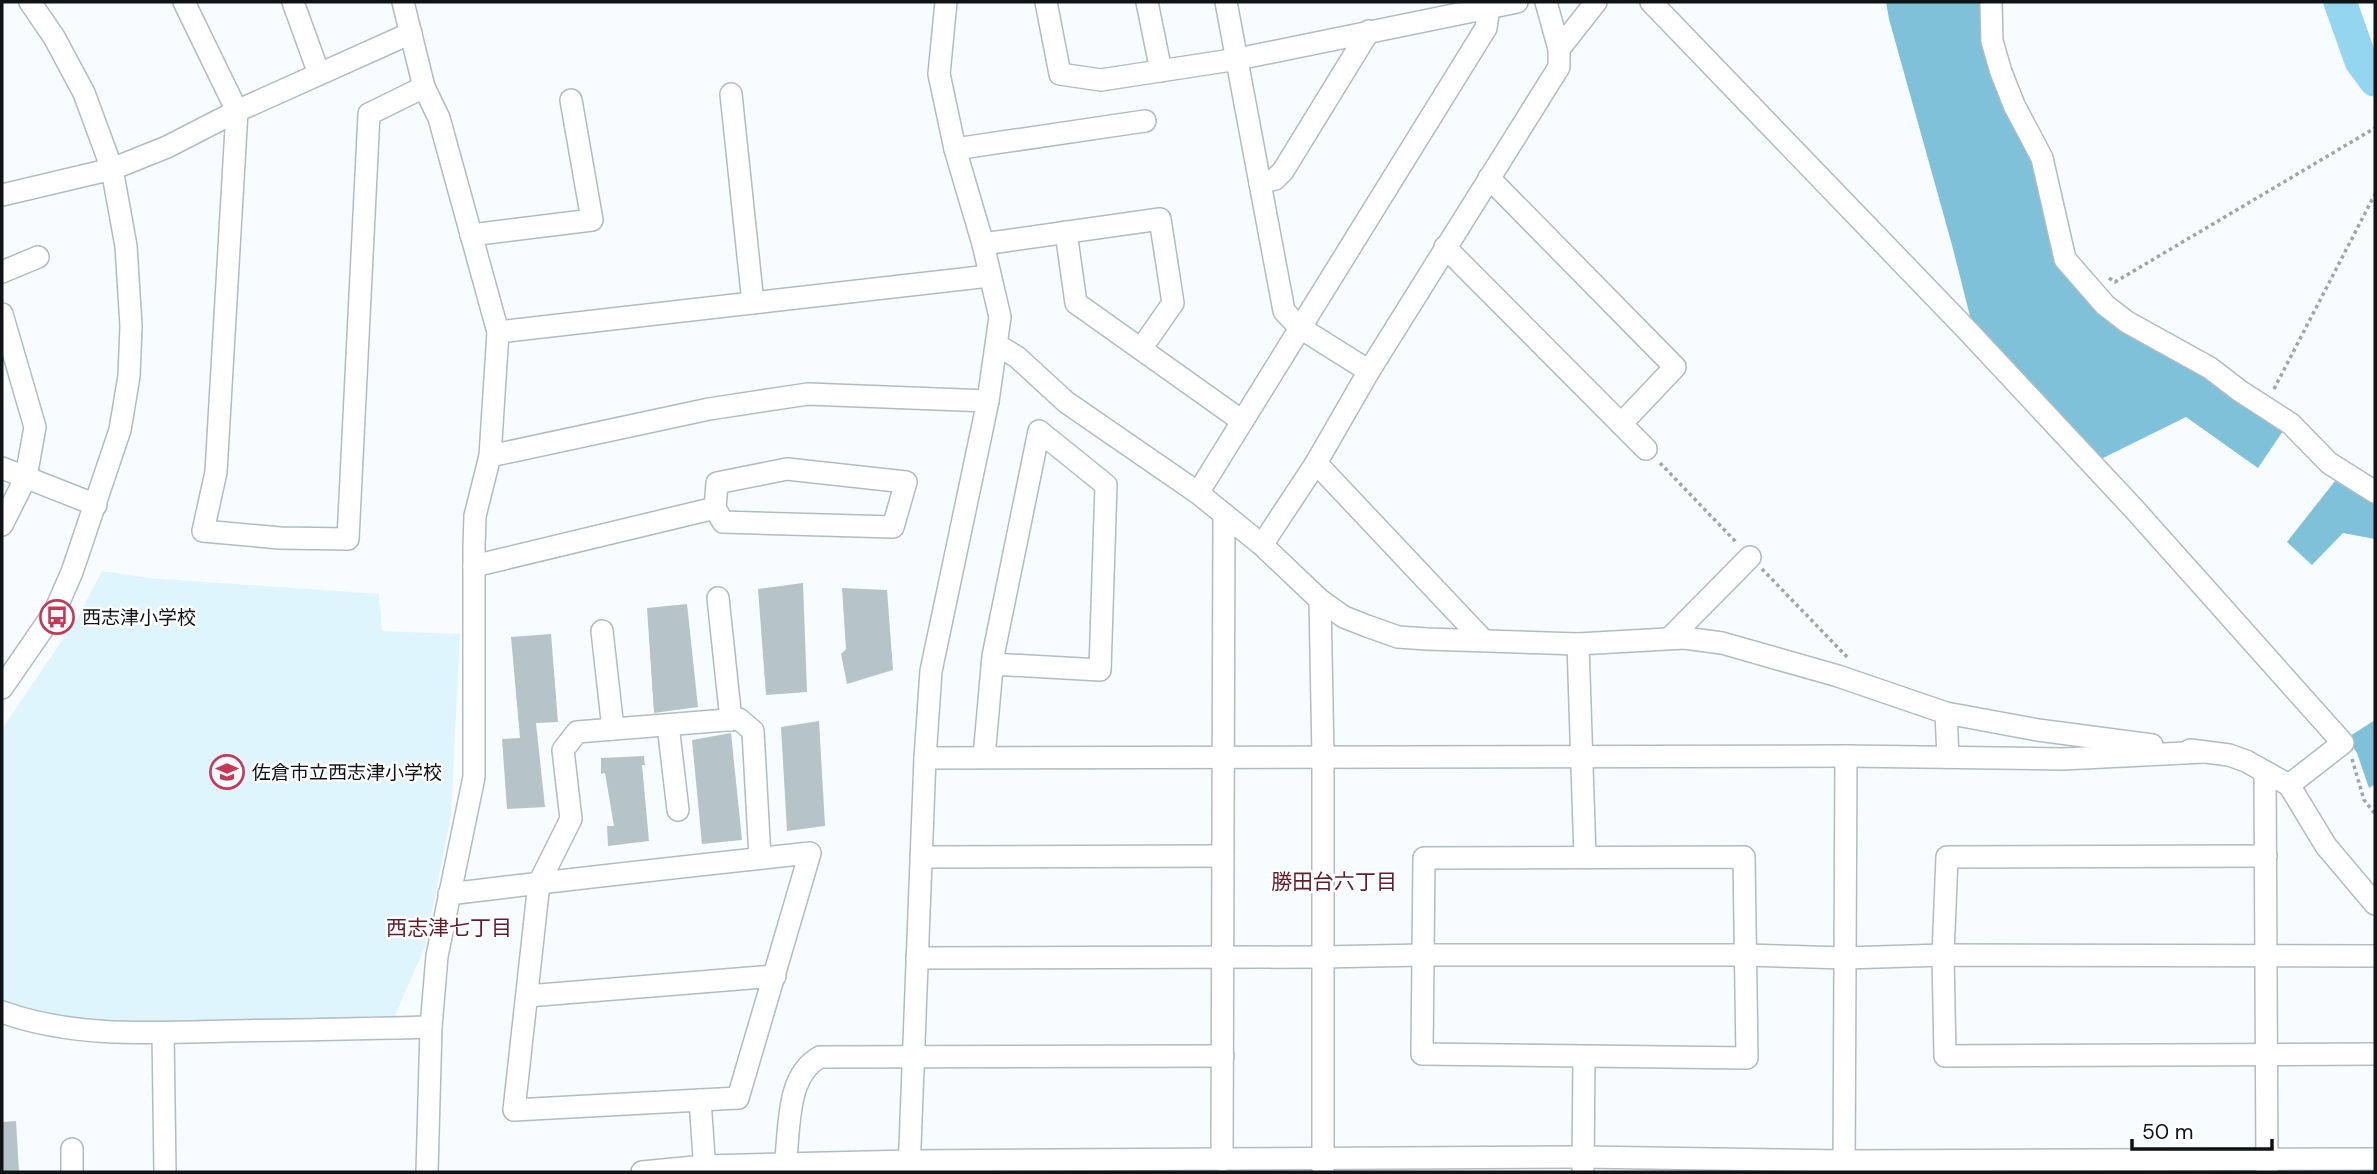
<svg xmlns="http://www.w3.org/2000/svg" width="2377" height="1174" font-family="'DM Sans','Noto Sans JP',sans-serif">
<rect width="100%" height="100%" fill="#f7fcfe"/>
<polygon fill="#dff5fd" points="102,571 149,578 379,594 382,631 460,634 451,815 425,947 394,1018 85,1022 2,1004 2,729 78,617"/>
<g fill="#7fc1d9">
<polygon points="1886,2 1984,2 2037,172 2092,304 2121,331 2195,372 2283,431 2258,468 2186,417 2099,460 1972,324 1952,245 1889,19"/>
<polygon points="2335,481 2375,505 2375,539 2343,533 2312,565 2287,542"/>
<polygon points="2375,720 2375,784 2369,788 2357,753 2347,738"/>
</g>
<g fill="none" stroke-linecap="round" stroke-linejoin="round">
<polyline stroke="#94d6ef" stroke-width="33" points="2340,2 2361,61 2375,80"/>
</g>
<g fill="#b6c3c8">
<polygon points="803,583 807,692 766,695 758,589"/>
<polygon points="842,588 887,590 893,670 847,684 841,654 846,649"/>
<polygon points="687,604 698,707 654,713 647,608"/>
<polygon points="551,634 558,722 536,723 545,807 507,809 502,739 520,738 511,637"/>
<polygon points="819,721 825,826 787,831 781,727"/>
<polygon points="731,733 742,840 702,844 692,740"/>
<polygon points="644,756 645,765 642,765 649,841 608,846 607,826 614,826 605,773 601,774 601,758"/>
<polygon points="16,1121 19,1172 2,1172 2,1122"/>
</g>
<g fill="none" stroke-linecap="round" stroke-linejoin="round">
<g stroke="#b0bcc1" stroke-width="24">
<g id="minor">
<polyline points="184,2 237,111 216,472 203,531 280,538 348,539 369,114 424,87"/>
<polyline points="293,2 319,74"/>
<polyline points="403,2 424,87 439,118 498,332 490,456 475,516 474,547 474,777 437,956 431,1027 427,1172"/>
<polyline points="1046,2 1060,74 1101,80 1238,59 1517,2"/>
<polyline points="1147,2 1161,71"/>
<polyline points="1226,2 1284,311 1299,327 1369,371"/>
<polyline points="1651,2 1967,330 2135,510 2343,743 2289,785"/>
<polyline points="1991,2 1992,41 2001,72 2014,105 2042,158 2065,259 2105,305 2127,322 2210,368 2240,391 2291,424 2329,463 2375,492"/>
<polyline points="1559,49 1596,2"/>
<polyline points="731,94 753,303"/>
<polyline points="955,149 1145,121"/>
<polyline points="1489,178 1675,367 1621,424"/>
<polyline points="1260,183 1275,179 1283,171 1369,31"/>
<polyline points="2,195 112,169 167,147 237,111 411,33"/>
<polyline points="1066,232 1076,303 1242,421"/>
<polyline points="471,235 592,220 571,100"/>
<polyline points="983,244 1160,219 1173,303 1141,349"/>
<polyline points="1445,247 1646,449"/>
<polyline points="2,272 38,257"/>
<polyline points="2,314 35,427 26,477 2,525"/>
<polyline points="498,332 989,276"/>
<polyline points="997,345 1017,357 1066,402 1198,493 1262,545 1320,600 1344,617 1367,626 1398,637 1427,639 1578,644 1684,638 1722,643 1838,676 1946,713 1948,757"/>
<polyline points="490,456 709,409 808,394 988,401"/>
<polyline points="1316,463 1483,640"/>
<polyline points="2,468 96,505"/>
<polyline points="1198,493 1486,28 1489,7"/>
<polyline points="1262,545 1316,463 1369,371 1559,67 1559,49 1546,2"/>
<polyline points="474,566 715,508 723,522 893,527 906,482 787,469 717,483 715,508"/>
<polyline points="718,598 731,720"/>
<polyline points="1320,600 1323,757 1323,1170"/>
<polyline points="602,631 613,729"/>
<polyline points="1670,638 1750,557"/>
<polyline points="1578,644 1585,857"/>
<polyline points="2,688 55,611 72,572 120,430 129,376 131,326 126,246 112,169 84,93 54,37 30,2"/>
<polyline points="1946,713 2038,730 2152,745"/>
<polyline points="668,725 678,810"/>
<polyline points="2190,750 2229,755 2246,761 2289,785 2326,846 2375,904"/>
<polyline points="984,757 993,656 1039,431 1106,485 1100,670 992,664"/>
<polyline points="925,758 1846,756 2063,759 2204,752"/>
<polyline points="2265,772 2267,1172"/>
<polyline points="2266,856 1947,857 1943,955 1945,1056 2375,1054"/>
<polyline points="921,857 1223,856"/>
<polygon points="1744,857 1747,1058 1422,1054 1424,858"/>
<path d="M 449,894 C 569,879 690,866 810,853 L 738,1098 L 514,1110 L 539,883 L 571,819 L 563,750 L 577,732 L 739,719 L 753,731 L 760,858"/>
<polyline points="917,958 1322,957 1422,955 1746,955 1845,958 1943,955 2375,956"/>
<polyline points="527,996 775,976"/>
<path d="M 2,1012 C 74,1038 153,1033 229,1031 C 296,1030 364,1029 431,1027"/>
<polyline points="163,1033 165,1172"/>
<polyline points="700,1100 705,1172"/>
<polyline points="1222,1160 1224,514"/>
<polyline points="72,1172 72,1149"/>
<polyline points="642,1172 705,1166 910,1161 1583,1157 1844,1161 2375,1159"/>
<path d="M 784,1172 C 791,1136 783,1077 820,1057 L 1223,1056"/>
<polyline points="909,1172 925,758 931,671 988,401 1000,317 983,244 955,149 939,74 946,2"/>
<polyline points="1583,1172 1584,1057"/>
<polyline points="1844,1172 1846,756"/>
</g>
</g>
<g stroke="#a0a5a7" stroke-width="3.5" stroke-dasharray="3.5 3.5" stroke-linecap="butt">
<polyline points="2109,278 2115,282 2375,128"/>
<polyline points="2274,389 2375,194"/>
<polyline points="1660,463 1737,543"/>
<polyline points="1762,569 1849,659"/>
<polyline points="2352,759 2364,800 2375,814"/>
</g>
<use href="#minor" stroke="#fff" stroke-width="21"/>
</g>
<defs>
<g id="bus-ring" transform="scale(1.75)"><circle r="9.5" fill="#fff" stroke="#c73756" stroke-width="1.5"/><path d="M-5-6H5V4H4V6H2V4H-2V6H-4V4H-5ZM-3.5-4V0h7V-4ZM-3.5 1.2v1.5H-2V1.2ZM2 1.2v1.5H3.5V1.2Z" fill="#c73756"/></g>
<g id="school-ring" transform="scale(1.75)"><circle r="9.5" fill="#fff" stroke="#c73756" stroke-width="1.5"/><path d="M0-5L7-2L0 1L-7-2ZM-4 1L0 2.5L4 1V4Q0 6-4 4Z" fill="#c73756"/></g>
</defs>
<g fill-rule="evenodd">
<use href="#bus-ring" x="57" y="617"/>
<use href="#school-ring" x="227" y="772"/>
</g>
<g text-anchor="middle" stroke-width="5" stroke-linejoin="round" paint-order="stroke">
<g font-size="19" fill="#0f1315" stroke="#fff" text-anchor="start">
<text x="82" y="624">西志津小学校</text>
<text x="252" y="779">佐倉市立西志津小学校</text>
</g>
<g font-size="21" fill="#611c29" stroke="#fff">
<text x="1334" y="889">勝田台六丁目</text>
<text x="449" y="935">西志津七丁目</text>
</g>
</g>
<rect width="2377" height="1174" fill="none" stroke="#0f1315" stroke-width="7"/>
<path d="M2132 1139v10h140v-10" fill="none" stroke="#0f1315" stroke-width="3.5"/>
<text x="2142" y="1139" font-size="21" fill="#0f1315" stroke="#ffffff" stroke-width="5" paint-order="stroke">50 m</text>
</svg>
